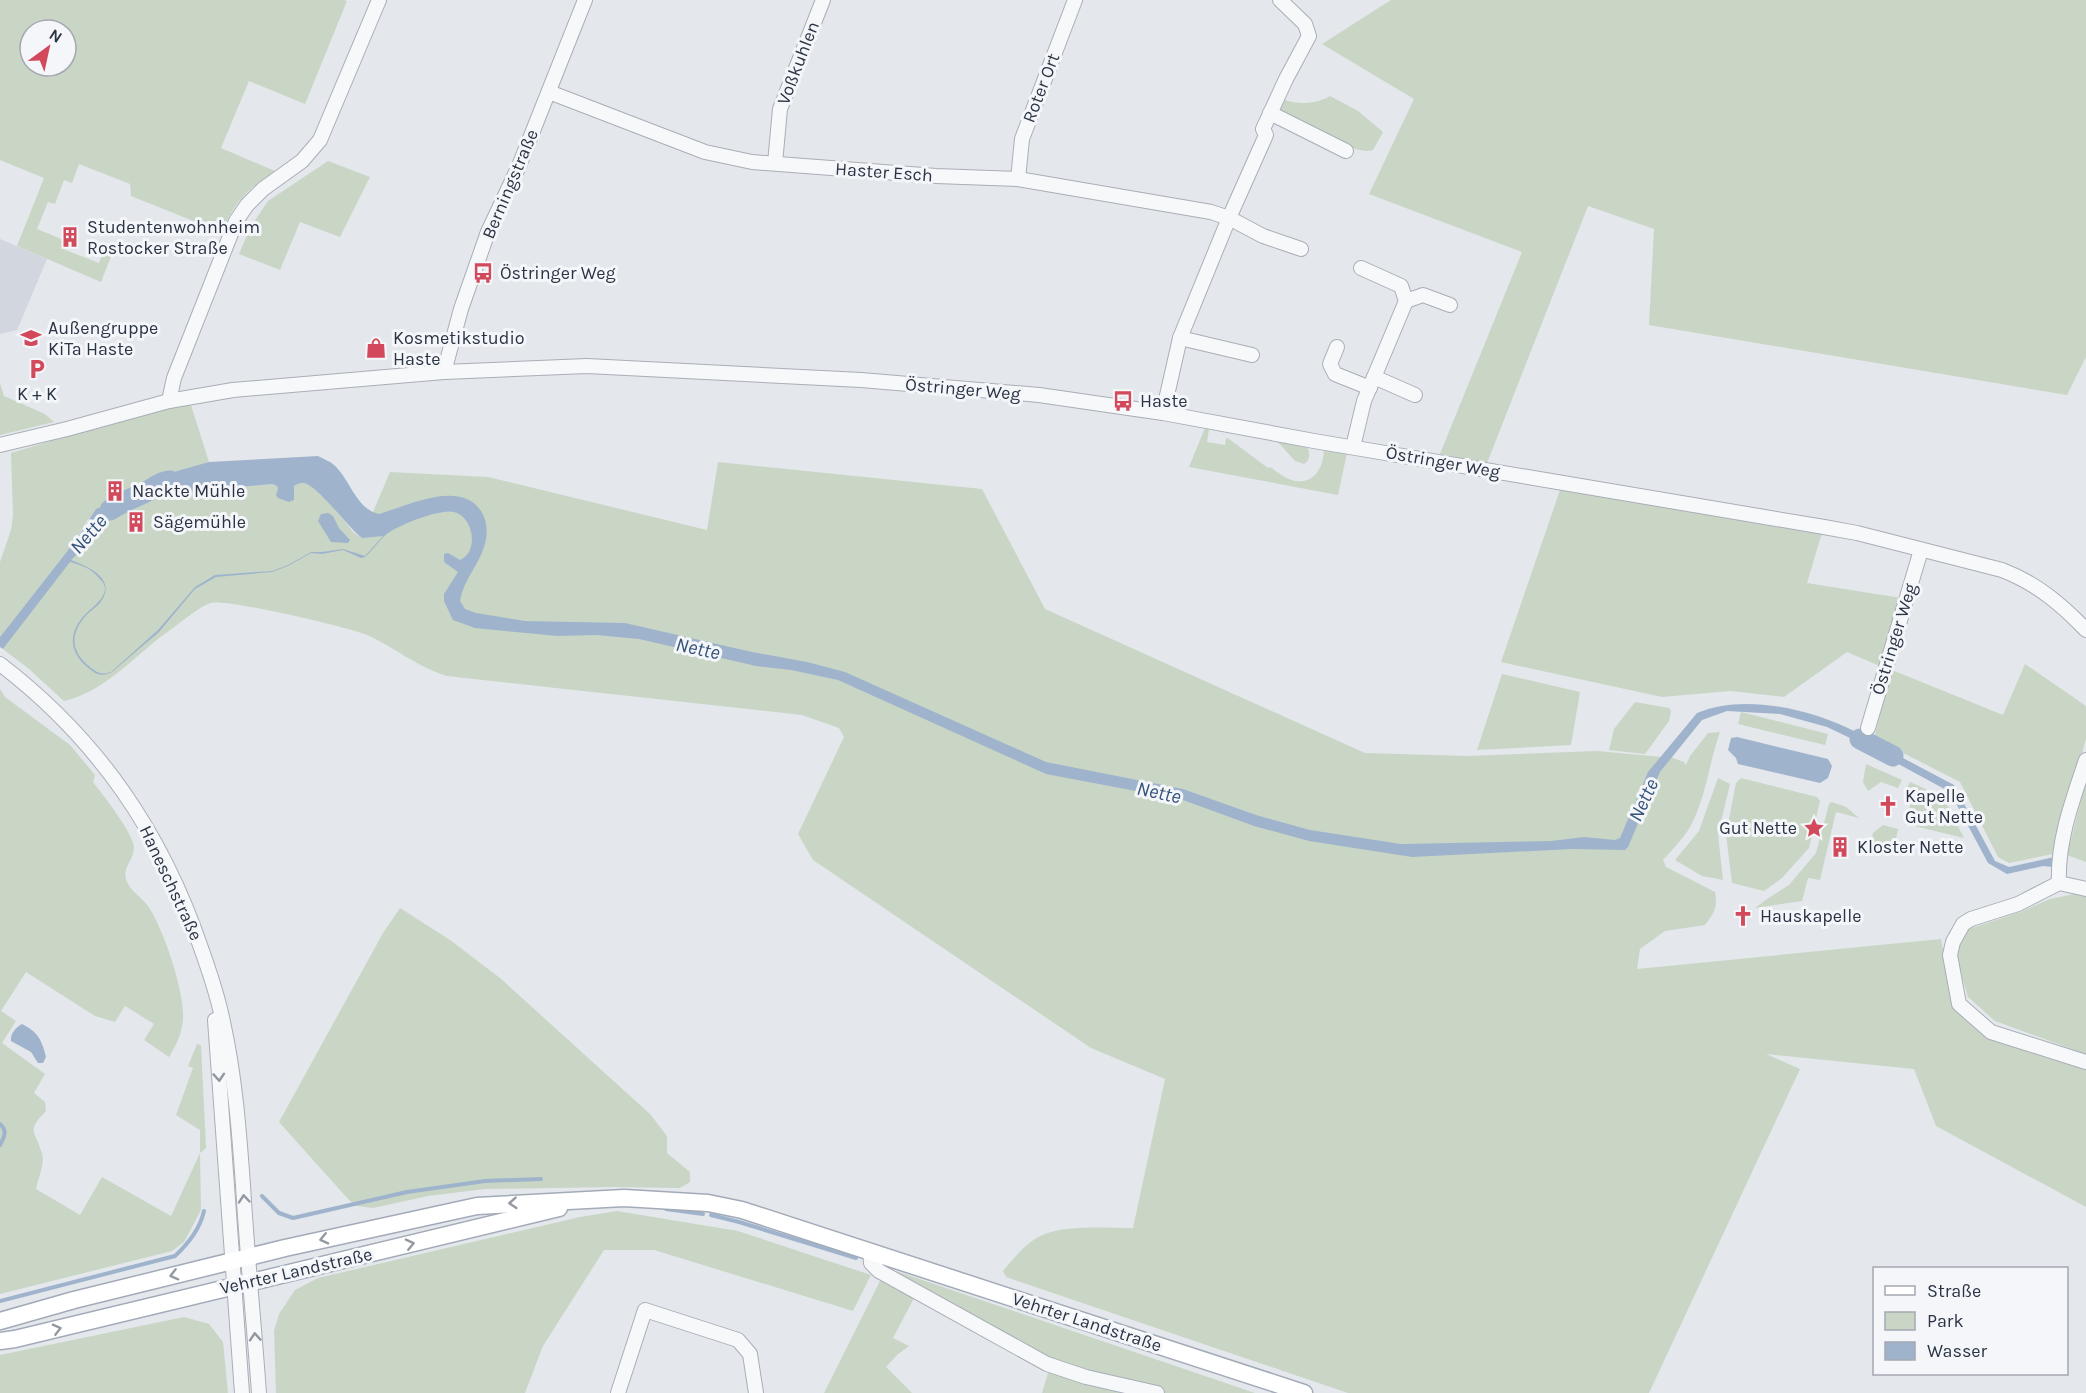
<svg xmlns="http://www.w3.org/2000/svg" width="2086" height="1393" font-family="Karla,sans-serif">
<rect width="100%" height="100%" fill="#e4e7ec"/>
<polygon fill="#d2d6de" points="0,239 47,259 17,330 0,334"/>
<g fill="#c9d6c5" fill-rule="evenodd">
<path d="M 0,0 L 344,0 L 347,1 L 305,104 L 249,81 L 221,148 L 275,171 C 246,190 236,201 221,232 L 131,196 L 130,184 L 79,164 L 72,183 L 64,180 L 55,204 L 48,202 L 37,229 L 66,241 L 63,249 L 99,263 L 106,246 L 114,249 L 101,282 L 17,246 L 44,178 L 0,160 ZM 30,30 L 66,30 L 66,66 L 30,66 Z"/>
<polygon points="1391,0 2086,0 2086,357 2067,395 1649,325 1654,229 1588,206 1487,463 1440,454 1522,252 1369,194 1414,99 1322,44"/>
<path d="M 1330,96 L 1358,111 L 1383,132 L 1373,150 C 1355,157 1297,122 1278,112 L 1285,100 C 1299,105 1317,104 1330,96 Z"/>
<polygon points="328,161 370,177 340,237 300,222 280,270 239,254 250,228 268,201"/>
<polygon points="0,383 4,396 45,414 54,422 0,435"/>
<path d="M 190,402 L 209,462 L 206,490 L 272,484 L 277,486 L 278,489 L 293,493 L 294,486 C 297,484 300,483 303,483 C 317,484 345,522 354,533 L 362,538 L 390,472 L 488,477 L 707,530 L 718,462 L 982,489 L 1045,609 L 1365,753 L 1468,756 L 1597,751 L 1673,758 L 1684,762 L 1686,765 L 1690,756 L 1708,733 L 1720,732 C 1709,763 1706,798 1690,827 C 1683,839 1672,850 1663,860 L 1666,867 L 1715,892 C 1718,906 1714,914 1705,925 L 1665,931 L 1640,949 L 1637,969 L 1941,939 L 1954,1007 L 1987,1038 L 2086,1069 L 2086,1207 L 1936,1126 L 1914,1069 L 1766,1054 L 1800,1069 L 1649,1393 L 1348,1393 L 1006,1277 L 1003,1271 C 1014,1258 1028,1240 1045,1234 C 1067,1225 1109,1228 1133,1228 L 1165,1079 L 1091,1048 L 813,860 L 798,834 L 844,737 L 839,728 L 802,715 L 447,676 C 415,666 396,648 367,635 C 349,627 224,598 211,603 C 200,606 183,621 173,628 C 137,652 108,691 64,701 L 29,669 L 3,649 L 76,553 L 88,544 L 106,523 L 88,519 L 76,540 L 0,637 L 0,562 L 11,530 L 13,515 L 11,453 L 110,423 Z"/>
<path d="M 1205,428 L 1209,429 L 1207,442 L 1225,445 L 1226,438 L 1229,439 L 1268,468 L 1270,467 C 1278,472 1286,480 1296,481 C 1316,484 1324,465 1324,448 L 1347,453 L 1338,495 L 1189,467 Z"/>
<path d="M 1277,441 L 1308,448 C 1310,455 1310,460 1304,464 L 1295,461 Z"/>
<polygon points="1560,490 1822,533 1807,583 1901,598 1882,667 1847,652 1784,697 1731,691 1662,697 1501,662"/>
<polygon points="2025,664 2086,706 2086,739 2053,854 2009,863 1998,857 1960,782 1874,738 1892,670 2003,715"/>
<polygon points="1502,674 1580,692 1571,745 1477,750"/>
<path d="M 0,689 L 5,697 L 70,745 L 95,775 L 93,782 C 103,795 133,833 134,847 C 134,861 121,867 127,882 C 131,891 142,898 148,906 C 163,927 185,993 183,1019 C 182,1034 176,1045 169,1057 L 144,1040 L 154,1024 L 125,1006 L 115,1022 L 95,1016 L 26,972 L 1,1011 L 16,1021 L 2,1043 L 45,1074 L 34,1093 L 45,1102 L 46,1111 C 25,1132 36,1131 42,1154 C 45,1163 38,1179 36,1189 L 80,1215 L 102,1177 L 171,1216 L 200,1153 L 200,1130 L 176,1115 L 193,1068 L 188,1066 L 197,1044 L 201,1045 L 206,1148 L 200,1153 L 201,1210 L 184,1242 L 172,1251 L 0,1294 Z"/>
<polygon points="1635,702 1669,708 1671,711 1669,721 1645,754 1609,750 1614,729"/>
<polygon points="1741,712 1828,734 1825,745 1738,724"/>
<polygon points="1866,764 1902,780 1898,788 1881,782 1868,791 1863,782"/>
<polygon points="1718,778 1730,784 1718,834 1723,880 1702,876 1675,860 1699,831"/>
<polygon points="1741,778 1817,797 1820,801 1809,848 1782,878 1764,891 1732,883 1726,834 1736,783"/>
<polygon points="2086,781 2086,862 2067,855"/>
<polygon points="1910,782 1943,797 1964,838 1906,824 1911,801 1904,794"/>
<polygon points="1832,802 1846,807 1859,818 1836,812 1820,880 1808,878 1802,901 1755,908 1767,899 1789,885 1816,853 1829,804"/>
<polygon points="1883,825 1898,829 1894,849 1871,843 1873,833"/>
<polygon points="2074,894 2086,895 2086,1054 1995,1021 1968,997 1957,959 1959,946 1969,929 2020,912 2050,899"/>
<polygon points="400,908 450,940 500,978 650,1114 667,1136 667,1153 690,1172 690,1182 680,1188 615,1187 485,1189 428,1196 373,1208 357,1206 348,1199 279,1122 383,933"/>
<polygon points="617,1211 738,1231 871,1275 853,1311 654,1250 604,1250 543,1346 525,1393 276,1393 274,1331 279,1314 295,1290 318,1278 580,1217"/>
<polygon points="887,1268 1255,1393 1042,1393 1052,1360"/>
<polygon points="880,1281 914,1298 893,1338 909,1346 897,1355 886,1367 912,1393 824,1393"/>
<polygon points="184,1317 209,1324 223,1342 228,1393 0,1393 0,1355"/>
</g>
<g fill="#9fb4cc">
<path d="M 318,456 C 323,459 330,461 334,465 C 350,479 356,509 379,514 C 407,506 460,479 481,511 C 488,522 488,535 484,547 C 478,566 463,581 460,601 L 465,609 L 476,613 L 525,621 L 625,623 L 752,652 L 807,662 L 845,672 L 1046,762 L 1183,789 L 1256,815 L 1310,830 L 1401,844 L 1551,841 L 1584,837 L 1615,840 L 1620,838 L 1648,772 L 1697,713 C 1742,693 1811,709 1854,731 L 1850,738 L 1827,727 L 1780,714 L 1727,711 L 1702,720 L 1660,772 L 1628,847 L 1625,850 L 1572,849 L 1412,857 L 1309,841 L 1254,826 L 1183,800 L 1046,774 L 838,680 L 791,670 L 756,666 L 639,639 L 596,635 L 557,636 L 475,628 L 453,620 L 444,601 L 444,594 L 458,572 L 444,562 L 444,554 L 448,553 L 460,560 C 479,552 474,517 454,512 C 441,508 399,525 388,533 C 380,539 373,550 365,557 L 361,558 L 343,550 L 322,554 L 311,553 L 288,566 L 272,572 L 216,577 L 195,589 L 159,632 L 112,672 C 104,676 98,676 91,670 C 72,656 66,638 82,618 C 89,609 104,601 105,589 C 105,584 101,580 98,577 C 91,568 80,565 70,562 L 3,649 L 0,647 L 0,637 L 76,540 L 96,509 L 134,494 L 139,505 L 114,517 L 100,528 L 88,544 L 71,560 C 86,566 116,577 102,600 C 98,607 88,612 83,619 C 69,638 73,653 90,667 C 97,673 102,675 111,672 L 158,630 L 195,587 L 215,575 L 272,571 L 288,565 L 311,552 L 322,552 L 343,549 L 365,556 L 383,536 L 362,538 C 348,528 317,484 303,483 C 300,483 297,484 294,486 L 294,500 L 289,502 L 278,498 L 276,495 L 278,489 L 277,486 L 272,484 L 187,492 L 183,494 L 148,501 L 142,486 L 177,471 L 209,462 Z"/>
<polygon points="328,513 333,516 339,528 350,540 348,543 331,542 318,521 321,514"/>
<polygon points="1737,737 1828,759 1832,766 1828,778 1820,783 1738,764 1736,758 1728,750 1731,738"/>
<polygon points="1869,740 1954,785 1995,861 2009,867 2054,857 2053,867 2043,866 2007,874 1988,863 1950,792 1867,747"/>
<path d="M 22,1024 C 38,1032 42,1040 46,1057 L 43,1063 L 38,1063 L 31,1052 L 11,1041 C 10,1034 16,1027 22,1024 Z"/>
</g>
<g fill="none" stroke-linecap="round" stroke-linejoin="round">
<g stroke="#9fb4cc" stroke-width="4">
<path d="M 0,1124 C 8,1131 4,1137 0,1145"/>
<polyline points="262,1196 279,1213 293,1218 407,1192 485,1181 541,1179"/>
<polyline points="666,1209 703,1214"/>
<polyline points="711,1215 739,1222 856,1258"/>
<path d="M 0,1301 L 175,1256 C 189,1243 200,1229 204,1211"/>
</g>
<g stroke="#9fb4cc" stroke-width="21">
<path d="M 110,510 C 121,503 132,498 144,493 C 155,488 157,483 170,481"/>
<polyline points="1860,739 1893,756"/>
</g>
<g stroke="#a9aeb7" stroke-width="16">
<g id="minor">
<polyline points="549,92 705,152 752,162 936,176 1018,179 1211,212 1229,218 1263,236 1301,249"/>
<polyline points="1270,113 1346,151"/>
<polyline points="775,163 780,109 823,0"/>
<polyline points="1018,179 1022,139 1075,0"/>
<polyline points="1406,301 1423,295 1450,305"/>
<polyline points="1180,338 1252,355"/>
<polyline points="1337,347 1330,364 1335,374 1370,388"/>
<polyline points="444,372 461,309 488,232 519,166 585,0"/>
<polyline points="1374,377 1415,395"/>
<polyline points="169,401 174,378 236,221 247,205 263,189 302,161 320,140 379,0"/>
<polyline points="1163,413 1180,338 1229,218 1266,135 1263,129 1286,79 1309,36 1305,24 1280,0"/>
<path d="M 0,445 L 67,429 L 169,401 L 233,390 L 444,372 L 587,366 L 861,380 L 1039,395 L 1163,413 L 1314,441 L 1824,527 L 1857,533 L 2002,570 C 2036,583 2061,604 2086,630"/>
<polyline points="1353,447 1364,401 1406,301 1401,286 1361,268"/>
<path d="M 0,664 C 98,739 162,833 201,948 C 210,973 218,997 223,1022 C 235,1076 239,1130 243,1185 C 247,1254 254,1324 259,1393"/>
<polyline points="1868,728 1921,550"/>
<polyline points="2059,883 2018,904 1971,919 1963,924 1953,942 1950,955 1959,1004 1991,1032 2086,1062"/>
<path d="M 2059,883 C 2057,841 2073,799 2086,760"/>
<polyline points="2059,883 2086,889"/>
<polyline points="215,1020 242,1393"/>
<polyline points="870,1251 871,1263 879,1271 1047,1364 1086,1377 1157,1393"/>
<polyline points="618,1393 645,1310 738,1340 750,1354 756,1393"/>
</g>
</g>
<g stroke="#a3abb8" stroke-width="19">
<g id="major">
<polyline points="0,1321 74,1300 285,1248 477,1206 624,1198 708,1203 742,1210 1304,1393"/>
<polyline points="0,1341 15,1339 559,1208"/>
</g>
</g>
<use href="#minor" stroke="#f7f8fa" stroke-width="14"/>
<use href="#major" stroke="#fff" stroke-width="16"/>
</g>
<defs><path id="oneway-chevron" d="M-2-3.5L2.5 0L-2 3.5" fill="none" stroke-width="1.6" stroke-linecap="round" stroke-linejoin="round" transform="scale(1.5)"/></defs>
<g stroke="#9196a0">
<use href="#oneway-chevron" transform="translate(219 1077) rotate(86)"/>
<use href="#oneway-chevron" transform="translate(244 1199) rotate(-95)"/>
<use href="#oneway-chevron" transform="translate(255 1337) rotate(-94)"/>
</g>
<g stroke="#959aa2">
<use href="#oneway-chevron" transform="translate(513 1203) rotate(176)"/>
<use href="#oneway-chevron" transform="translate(324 1239) rotate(167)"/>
<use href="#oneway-chevron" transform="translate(410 1244) rotate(-13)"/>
<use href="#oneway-chevron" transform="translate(174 1275) rotate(166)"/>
<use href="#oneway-chevron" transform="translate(57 1329) rotate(-14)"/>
</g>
<defs>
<g id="building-bare" transform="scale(1.62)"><path d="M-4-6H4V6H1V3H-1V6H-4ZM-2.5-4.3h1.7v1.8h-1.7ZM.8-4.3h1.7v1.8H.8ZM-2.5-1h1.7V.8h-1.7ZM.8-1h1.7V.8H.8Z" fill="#d1495b" stroke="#f4f6f9" stroke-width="2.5" paint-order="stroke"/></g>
<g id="bus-bare" transform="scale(1.62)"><path d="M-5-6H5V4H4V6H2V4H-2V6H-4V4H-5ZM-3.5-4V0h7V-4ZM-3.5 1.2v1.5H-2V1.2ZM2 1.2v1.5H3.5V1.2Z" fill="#d1495b" stroke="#f4f6f9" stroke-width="2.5" paint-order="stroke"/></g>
<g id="school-bare" transform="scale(1.62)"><path d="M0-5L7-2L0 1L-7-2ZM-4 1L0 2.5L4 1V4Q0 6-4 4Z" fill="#d1495b" stroke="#f4f6f9" stroke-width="2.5" paint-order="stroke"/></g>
<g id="shop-bare" transform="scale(1.62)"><path d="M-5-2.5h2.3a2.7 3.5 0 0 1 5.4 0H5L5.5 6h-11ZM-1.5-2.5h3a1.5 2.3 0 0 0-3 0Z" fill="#d1495b" stroke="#f4f6f9" stroke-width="2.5" paint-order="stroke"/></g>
<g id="parking-bare" transform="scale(1.62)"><path d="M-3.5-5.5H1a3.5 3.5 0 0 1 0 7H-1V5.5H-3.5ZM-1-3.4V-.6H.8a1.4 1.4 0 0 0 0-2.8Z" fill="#d1495b" stroke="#f4f6f9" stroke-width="2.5" paint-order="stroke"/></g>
<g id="church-bare" transform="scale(1.62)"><path d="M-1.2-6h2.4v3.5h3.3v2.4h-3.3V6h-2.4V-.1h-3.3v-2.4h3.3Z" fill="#d1495b" stroke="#f4f6f9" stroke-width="2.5" paint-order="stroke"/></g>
<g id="sight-bare" transform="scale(1.62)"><path d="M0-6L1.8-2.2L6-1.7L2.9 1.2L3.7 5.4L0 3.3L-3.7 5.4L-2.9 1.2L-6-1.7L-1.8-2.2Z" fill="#d1495b" stroke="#f4f6f9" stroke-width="2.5" paint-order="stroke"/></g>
</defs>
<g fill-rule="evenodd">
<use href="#building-bare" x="70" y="237"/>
<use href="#bus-bare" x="483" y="273"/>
<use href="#school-bare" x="31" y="338"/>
<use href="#shop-bare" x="376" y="348"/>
<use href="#parking-bare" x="37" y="369"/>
<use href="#bus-bare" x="1123" y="401"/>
<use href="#building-bare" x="115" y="491"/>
<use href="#building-bare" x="136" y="522"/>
<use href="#church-bare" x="1888" y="806"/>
<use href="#sight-bare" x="1814" y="828"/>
<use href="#building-bare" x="1840" y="847"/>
<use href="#church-bare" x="1743" y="916"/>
</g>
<g text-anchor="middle" stroke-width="6" stroke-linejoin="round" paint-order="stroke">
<g font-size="18" fill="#2b3445" stroke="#f4f6f9">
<text transform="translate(798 63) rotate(-69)" y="6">Voßkuhlen</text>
<text transform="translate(1041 88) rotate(-69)" y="6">Roter Ort</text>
<text transform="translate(884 172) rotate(4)" y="6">Haster Esch</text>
<text transform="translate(510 184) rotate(-67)" y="6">Berningstraße</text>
<text transform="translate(963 389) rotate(5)" y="6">Östringer Weg</text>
<text transform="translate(1443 462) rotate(10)" y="6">Östringer Weg</text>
<text transform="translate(1894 639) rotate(-73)" y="6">Östringer Weg</text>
<text transform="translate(171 883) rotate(65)" y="6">Haneschstraße</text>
<text transform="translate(296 1271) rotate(-13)" y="6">Vehrter Landstraße</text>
<text transform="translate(1087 1322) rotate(18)" y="6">Vehrter Landstraße</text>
</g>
<g font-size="18" fill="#2b3445" stroke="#f4f6f9" text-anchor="start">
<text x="87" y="233">Studentenwohnheim<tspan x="87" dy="21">Rostocker Straße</tspan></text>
<text x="500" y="279">Östringer Weg</text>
<text x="48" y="334">Außengruppe<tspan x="48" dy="21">KiTa Haste</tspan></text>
<text x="393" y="344">Kosmetikstudio<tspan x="393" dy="21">Haste</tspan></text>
<text x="37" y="400" text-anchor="middle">K + K</text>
<text x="1140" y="407">Haste</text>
<text x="132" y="497">Nackte Mühle</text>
<text x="153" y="528">Sägemühle</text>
<text x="1905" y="802">Kapelle<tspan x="1905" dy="21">Gut Nette</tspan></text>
<text x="1797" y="834" text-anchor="end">Gut Nette</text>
<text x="1857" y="853">Kloster Nette</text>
<text x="1760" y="922">Hauskapelle</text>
</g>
<g font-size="20" font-style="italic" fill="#34527a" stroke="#f4f6f9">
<text transform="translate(88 534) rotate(-49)" y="7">Nette</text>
<text transform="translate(698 648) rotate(12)" y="7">Nette</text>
<text transform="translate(1159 792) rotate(12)" y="7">Nette</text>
<text transform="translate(1643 800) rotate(-65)" y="7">Nette</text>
</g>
</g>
<rect x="1873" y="1267" width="195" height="108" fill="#f4f6f9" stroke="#a4a8b1" stroke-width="1.5"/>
<rect x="1885" y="1286" width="30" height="9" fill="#ffffff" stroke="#a4a8b1" stroke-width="1.5"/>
<text x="1927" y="1297" font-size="18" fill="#2b3445">Straße</text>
<rect x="1885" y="1312" width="30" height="18" fill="#c9d6c5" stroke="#a4a8b1" stroke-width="1.5"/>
<text x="1927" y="1327" font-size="18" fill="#2b3445">Park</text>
<rect x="1885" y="1342" width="30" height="18" fill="#9fb4cc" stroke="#a4a8b1" stroke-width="1.5"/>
<text x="1927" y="1357" font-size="18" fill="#2b3445">Wasser</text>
<g transform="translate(48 48) rotate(33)"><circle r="28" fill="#f4f6f9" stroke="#a4a8b1" stroke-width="1.5"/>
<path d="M0-4.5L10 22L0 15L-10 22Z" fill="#d1495b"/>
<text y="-9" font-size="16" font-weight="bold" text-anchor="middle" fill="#2b3445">N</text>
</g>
</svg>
